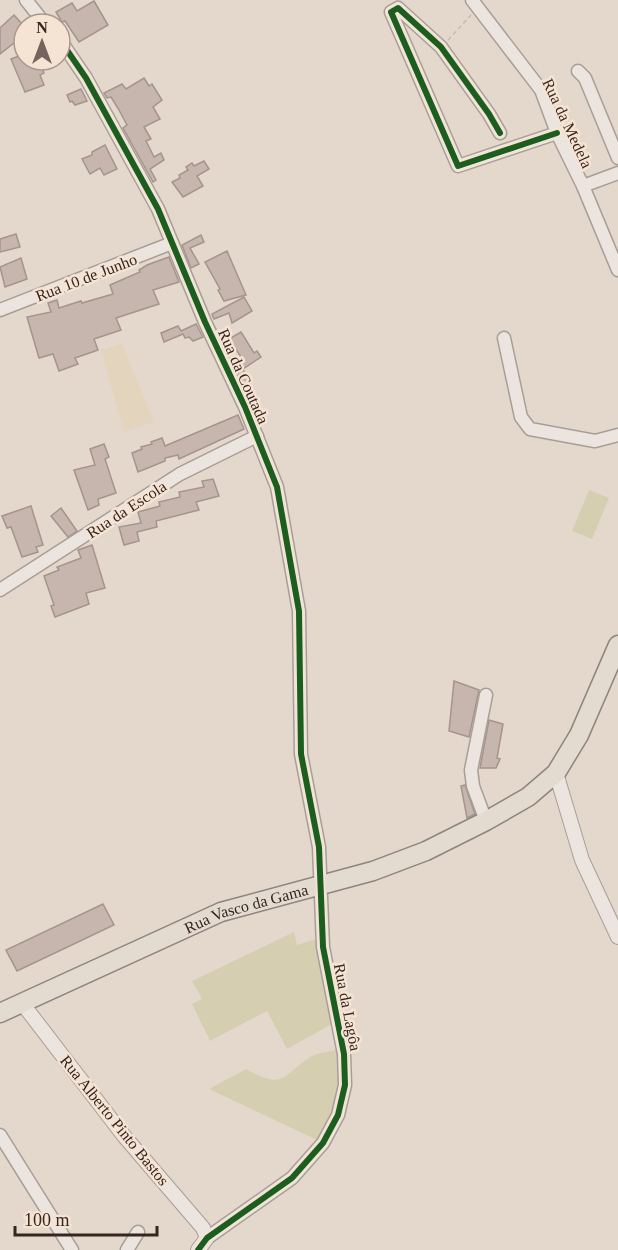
<svg xmlns="http://www.w3.org/2000/svg" width="618" height="1250" font-family="'Times New Roman',serif">
<rect width="100%" height="100%" fill="#e4d8cd"/>
<polygon fill="#e3d4be" points="122,344 154,422 124,432 101,350"/>
<g fill="#d6ceb0">
<polygon points="589,490 609,498 592,539 572,531"/>
<polygon points="294,932 297,945 316,939 332,1024 287,1049 267,1011 210,1041 192,1004 202,999 192,981"/>
<path d="M 335,1050 L 340,1055 C 340,1092 337,1109 317,1140 L 209,1089 L 246,1069 C 285,1091 282,1075 312,1056 C 318,1053 328,1052 335,1050 Z"/>
</g>
<g fill="#c7b6ae" stroke="#a4948c" stroke-width="1.5">
<polygon points="94,1 108,25 79,42 65,21 62,22 56,12 72,3 77,11"/>
<polygon points="14,15 24,26 24,35 0,54 0,28"/>
<polygon points="19,56 20,58 24,57 24,60 39,60 44,73 40,75 44,85 25,92 11,59"/>
<polygon points="144,78 149,86 152,84 162,100 153,107 160,119 144,127 151,139 146,141 154,157 161,153 164,160 150,169 156,180 153,182 123,128 127,125 119,110 111,97 107,98 104,93 122,84 126,89"/>
<polygon points="81,89 87,101 75,105 72,101 70,102 67,95"/>
<polygon points="105,145 117,169 104,175 100,168 90,174 82,159 92,155 92,152"/>
<polygon points="204,161 209,169 197,176 203,186 183,197 172,182 180,178 179,175 188,170 186,167 192,163 194,166"/>
<polygon points="16,234 20,247 0,252 0,239"/>
<polygon points="201,235 204,242 190,248 199,264 191,268 182,245"/>
<polygon points="227,251 246,295 224,301 218,290 220,289 205,262"/>
<polygon points="169,257 179,282 153,290 159,304 116,318 121,330 94,339 98,350 75,358 78,364 59,371 53,354 39,358 27,317 51,312 48,303 57,300 59,308 81,301 82,303 113,294 110,285 140,272 139,270 147,265"/>
<polygon points="21,258 27,279 5,287 0,267"/>
<polygon points="244,297 252,311 232,323 229,313 214,319 212,314"/>
<polygon points="196,324 203,337 193,341 189,337 185,338 183,334 164,342 161,333 178,326 181,331"/>
<polygon points="241,332 254,353 257,351 261,357 243,369 252,388 246,390 235,366 243,360 229,339"/>
<polygon points="238,415 244,429 179,459 178,455 165,458 165,461 138,472 132,453 142,449 141,447 152,444 151,442 162,438 165,446"/>
<polygon points="104,444 109,457 105,459 116,493 98,499 99,505 88,510 74,470 95,465 90,449"/>
<polygon points="213,479 219,496 196,502 199,510 156,521 157,527 137,532 139,541 124,545 119,527 141,523 138,512 160,506 159,502 180,497 179,492 204,487 202,481"/>
<polygon points="31,506 43,545 36,547 38,552 22,557 11,527 7,528 2,516"/>
<polygon points="61,508 77,531 68,537 51,516"/>
<polygon points="92,545 105,588 86,593 89,604 55,617 51,606 54,605 44,576 59,570 57,567 81,558 78,550"/>
<polygon points="454,681 479,690 469,737 449,731"/>
<polygon points="489,720 503,724 497,758 500,759 496,768 480,768"/>
<polygon points="465,785 475,814 467,818 461,786"/>
<polygon points="103,904 114,925 17,971 6,950"/>
</g>
<g fill="none" stroke-linecap="round" stroke-linejoin="round">
<g stroke="#a99e96" stroke-width="15">
<g id="minor">
<polyline points="26,0 45,24"/>
<polyline points="472,0 541,90 557,133 583,186 618,270"/>
<polyline points="60,40 86,78 158,209 205,322 245,407 277,487 299,611 301,754 319,847 323,947 344,1054 345,1085 338,1115 323,1143 292,1178 207,1238"/>
<polyline points="578,71 585,78 618,158"/>
<polyline points="500,133 489,114 441,47 398,8 391,12 458,166 557,133"/>
<polyline points="583,186 618,173"/>
<polyline points="0,310 172,243"/>
<polyline points="504,338 521,417 530,429 595,441 618,435"/>
<polyline points="0,590 180,474 257,436"/>
<polyline points="486,821 473,786 471,770 486,695"/>
<polyline points="0,1135 72,1250"/>
<polyline points="127,1250 138,1232"/>
</g>
</g>
<g stroke="#a99e96" stroke-width="16">
<g id="tertiary">
<polyline points="556,773 582,860 618,937"/>
<polyline points="22,1003 124,1136 203,1228 207,1238 198,1250"/>
</g>
</g>
<g stroke="#8f847d" stroke-width="21">
<g id="primary">
<path id="s1" d="M 0,1013 L 221,912 L 373,871 L 426,851 L 486,821 L 528,797 L 556,773 L 579,735 L 618,645"/>
</g>
</g>
<polyline stroke="#c5bcb5" stroke-width="1.5" stroke-dasharray="4.5 3" stroke-linecap="butt" points="448,40 471,15"/>
<use href="#minor" stroke="#ece5df" stroke-width="12"/>
<use href="#tertiary" stroke="#ece5df" stroke-width="14"/>
<use href="#primary" stroke="#e3dad0" stroke-width="18"/>
<g stroke="#f5e4d4" stroke-width="10">
<g id="cycleway">
<polyline points="60,40 86,78 158,209 205,322 245,407 277,487 299,611 301,754 319,847 323,947 344,1054 345,1085 338,1115 323,1143 292,1178 207,1238 198,1250"/>
<polyline points="500,133 489,114 441,47 398,8 391,12 458,166 557,133"/>
</g>
</g>
<use href="#cycleway" stroke="#1b5e20" stroke-width="6"/>
</g>
<g text-anchor="middle" stroke-width="5" stroke-linejoin="round" paint-order="stroke">
<g font-size="16" fill="#37251f" stroke="#f5e4d4">
<text transform="translate(568 123) rotate(65)" y="6">Rua da Medela</text>
<text transform="translate(86 277) rotate(-21)" y="6">Rua 10 de Junho</text>
<text transform="translate(244 376) rotate(66)" y="6">Rua da Coutada</text>
<text transform="translate(126 509) rotate(-33)" y="6">Rua da Escola</text>
<text dy="6" stroke="none"><textPath href="#s1" startOffset="268">Rua Vasco da Gama</textPath></text>
<text transform="translate(348 1007) rotate(79)" y="6">Rua da Lagôa</text>
<text transform="translate(115 1120) rotate(51)" y="6">Rua Alberto Pinto Bastos</text>
</g>
</g>
<g transform="translate(42 42)"><circle r="28" fill="#f5e4d4" stroke="#a9988c" stroke-width="1.5"/>
<path d="M0-4.5L10 22L0 15L-10 22Z" fill="#74645c"/>
<text y="-9" font-size="16" font-weight="bold" text-anchor="middle" fill="#37251f">N</text>
</g>
<path d="M15 1226v9h142v-9" fill="none" stroke="#37251f" stroke-width="3"/>
<text x="24" y="1226" font-size="18" fill="#37251f" stroke="#f5e4d4" stroke-width="4.5" paint-order="stroke">100 m</text>
</svg>
